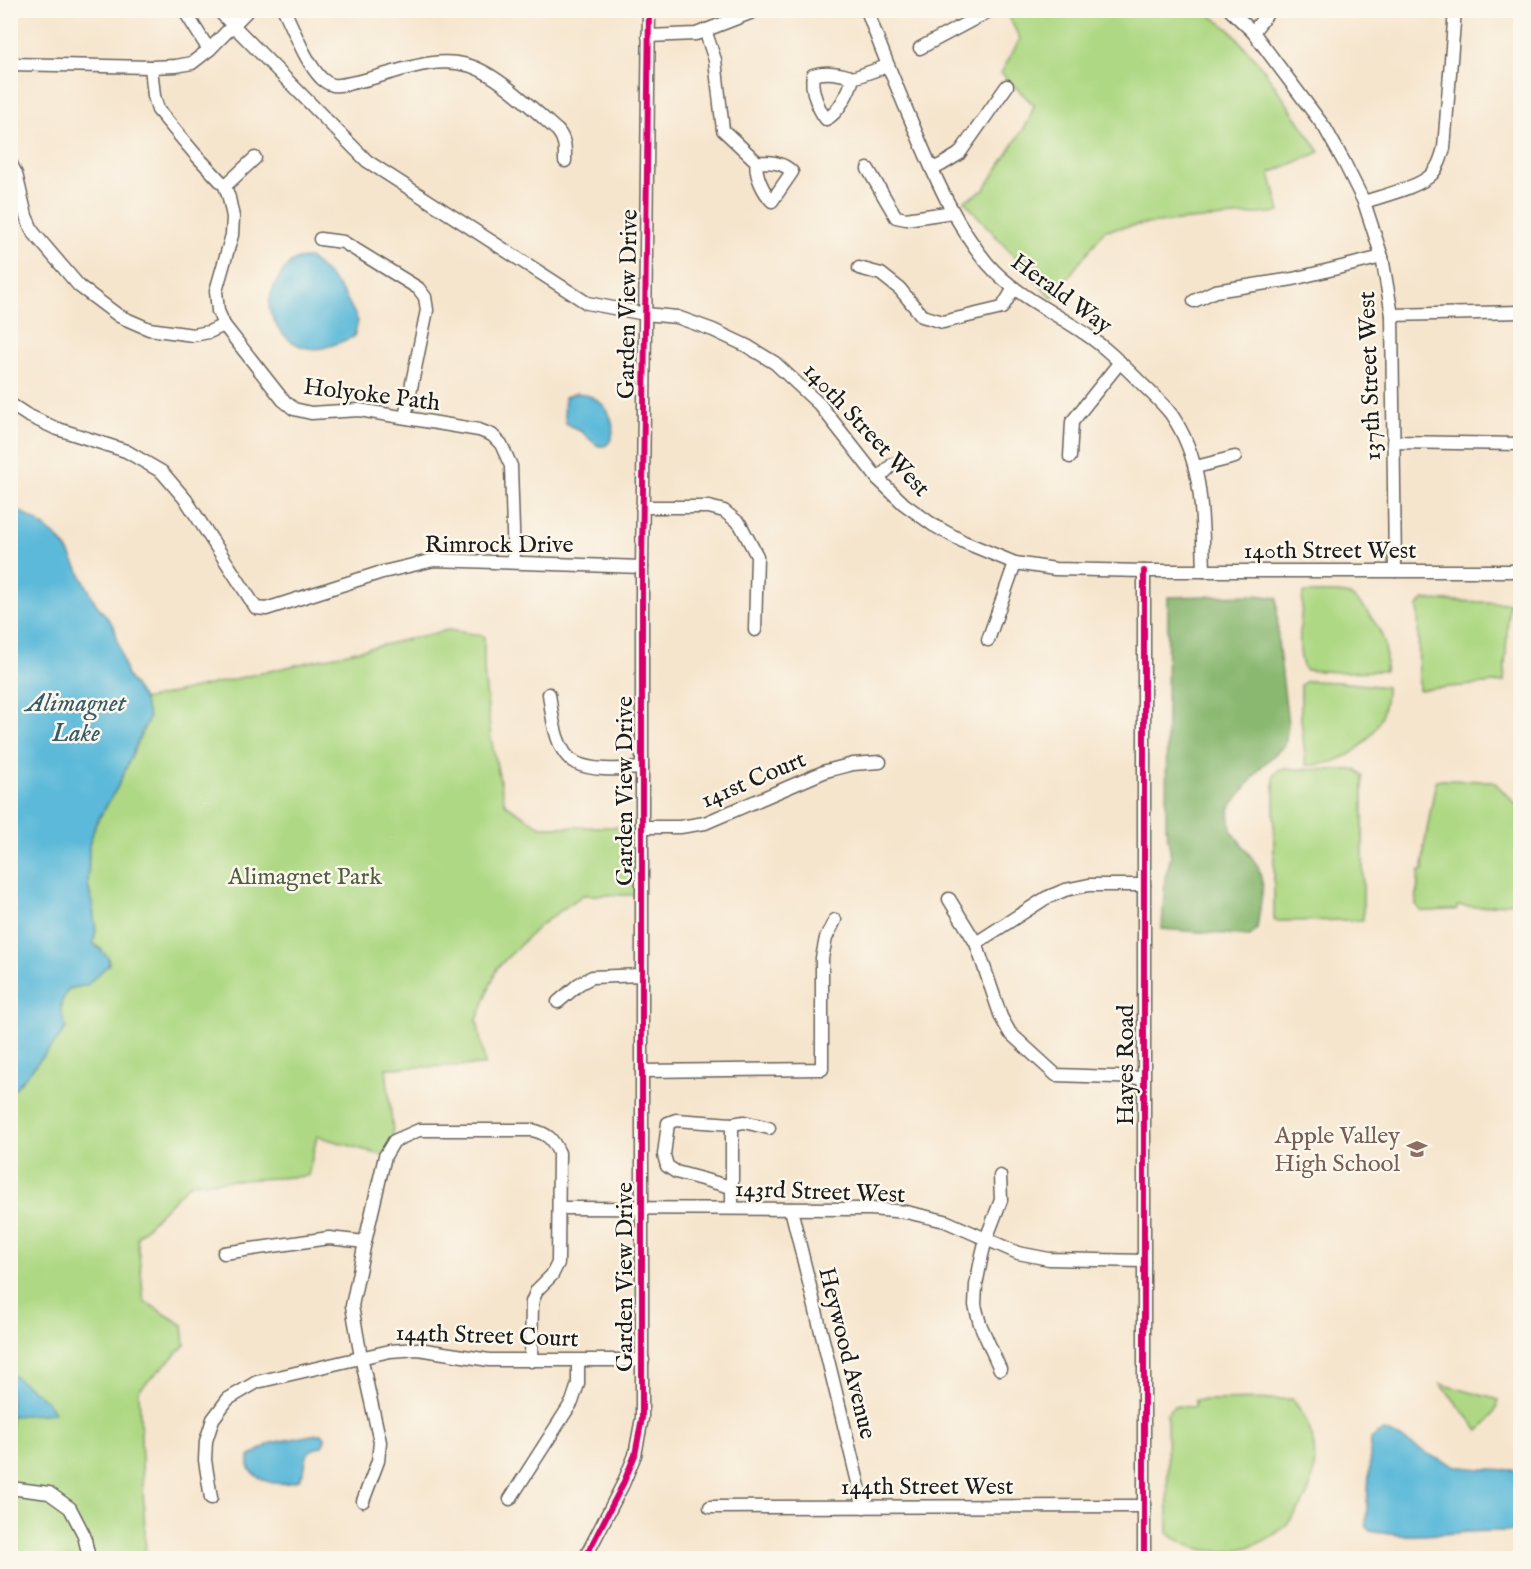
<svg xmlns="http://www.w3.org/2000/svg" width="1531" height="1569" font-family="'IM FELL English',serif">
<rect width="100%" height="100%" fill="#fbf7ec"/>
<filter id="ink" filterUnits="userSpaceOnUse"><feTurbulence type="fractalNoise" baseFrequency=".0167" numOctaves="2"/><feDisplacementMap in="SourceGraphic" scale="12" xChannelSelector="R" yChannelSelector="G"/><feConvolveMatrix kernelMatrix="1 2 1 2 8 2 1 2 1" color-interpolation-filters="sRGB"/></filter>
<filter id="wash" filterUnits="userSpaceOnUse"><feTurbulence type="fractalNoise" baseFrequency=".008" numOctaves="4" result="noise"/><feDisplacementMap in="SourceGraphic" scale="24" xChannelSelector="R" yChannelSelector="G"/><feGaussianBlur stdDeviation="1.35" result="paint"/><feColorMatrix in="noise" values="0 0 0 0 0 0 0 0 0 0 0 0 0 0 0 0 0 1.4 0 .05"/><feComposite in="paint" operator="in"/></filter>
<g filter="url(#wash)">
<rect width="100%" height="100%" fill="#f6e5cd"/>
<g fill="#aed883" stroke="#657a50" stroke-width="1.5">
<polygon points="1006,11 1205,11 1230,30 1264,70 1320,152 1270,173 1280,212 1145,224 1105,230 1052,298 964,201 984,190 1028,122 1034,105 1001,73 1020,39"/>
<path d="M 1303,593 C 1315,593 1335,592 1345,594 C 1354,596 1362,605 1367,611 C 1382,631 1389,646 1385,671 L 1338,672 L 1305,670 C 1295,654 1302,612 1303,593 Z"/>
<polygon points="1424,600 1509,603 1504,682 1419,690 1418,606"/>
<path d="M 448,630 L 484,636 L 484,671 L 491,739 L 505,804 L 541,827 L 642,827 L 642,895 L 583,895 L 539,926 L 497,968 L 477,1020 L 485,1065 L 386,1068 L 394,1141 L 385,1156 L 317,1136 L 308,1176 L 190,1183 L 137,1237 L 144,1301 L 183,1325 L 185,1345 L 139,1390 L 146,1558 L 11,1558 L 10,1093 L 60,1037 L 66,1028 C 59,1008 58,1007 68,989 L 87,985 L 102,950 L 93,943 L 96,930 L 92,903 L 88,885 L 89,845 L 96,823 L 117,788 L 149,717 L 143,700 Z"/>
<path d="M 1307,681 L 1339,682 L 1386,687 C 1387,732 1351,767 1306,765 L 1301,719 L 1301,685 Z"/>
<polygon points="1280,769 1357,770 1363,776 1363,920 1274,921 1274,775"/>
<path d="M 1436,780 L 1493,781 L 1520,808 L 1520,901 L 1481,907 L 1457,906 L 1457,910 C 1445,909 1433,912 1421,911 L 1416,905 L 1419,871 L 1423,871 L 1424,847 Z"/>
<polygon points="1519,1162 1520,1162 1520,1346 1520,1343"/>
<path d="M 1441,1384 L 1499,1400 C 1495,1413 1489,1423 1479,1431 Z"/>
<path d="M 1292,1399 C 1342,1459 1304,1543 1228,1551 C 1207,1553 1184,1547 1168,1533 L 1167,1413 L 1174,1406 L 1195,1407 L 1195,1400 Z"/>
</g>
<polygon fill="#8ab871" stroke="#536a46" stroke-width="1.5" points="1256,595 1277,598 1278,641 1288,724 1285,745 1261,767 1229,809 1231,830 1258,866 1263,886 1257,929 1250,936 1162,929 1165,878 1171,857 1166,826 1168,597"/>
<g fill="#5bb9d9" stroke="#3c6a7a" stroke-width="1.5">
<path d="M 309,258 C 334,278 345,292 358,321 L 354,337 C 344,340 333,346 323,348 C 302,352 282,339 274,320 C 272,316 269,311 269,307 C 269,293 282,266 296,260 C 300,258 305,258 309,258 Z"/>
<path d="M 576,393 C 623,397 619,455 597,445 C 592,442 588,437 583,433 C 578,429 571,427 566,423 L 564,410 L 565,397 Z"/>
<path d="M 11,506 L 38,522 L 58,538 L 69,552 L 96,604 L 114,626 L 127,676 L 143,699 L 149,717 L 117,788 L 96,823 L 89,845 L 88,885 L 92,903 L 96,930 L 93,943 L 108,957 L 109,964 L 87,985 L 68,989 C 58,1007 59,1008 66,1027 L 60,1037 L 11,1093 Z"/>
<polygon points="10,1373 46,1400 55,1413 11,1416"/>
<path d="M 1385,1431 C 1407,1439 1424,1454 1445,1462 C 1466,1471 1497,1469 1520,1470 L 1520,1532 C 1471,1527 1420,1542 1370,1531 L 1367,1528 L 1366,1523 L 1371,1439 L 1378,1433 Z"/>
<path d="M 317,1434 L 322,1434 L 325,1438 C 323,1451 318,1445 310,1451 C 305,1455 306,1465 304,1471 C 302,1474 300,1477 299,1480 C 281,1487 260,1484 249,1468 L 249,1457 L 271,1443 Z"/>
</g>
</g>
<g filter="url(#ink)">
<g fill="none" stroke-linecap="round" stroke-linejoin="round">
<g stroke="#68625a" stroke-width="15">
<g id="minor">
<polyline points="184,10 204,42 210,49"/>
<polyline points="218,10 367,161 587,303 645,314 677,317 713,330 747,346 775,363 820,405 878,479 904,504 933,525 964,542 1015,563 1055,569 1144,571 1520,571"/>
<path d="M 284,10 C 295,32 305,61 321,78 C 324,81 329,84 333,85 C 341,86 351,83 360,81 C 394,74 432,55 467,65 C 496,72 535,111 558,131 C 566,141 565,150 565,161"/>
<path d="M 867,10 C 882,53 900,95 918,137 C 937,182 957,227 988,264 C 1014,294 1052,311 1084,333 C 1104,346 1122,364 1139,381 C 1149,391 1162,402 1171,414 C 1204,462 1202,515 1204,571"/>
<polyline points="1230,10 1253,32 1325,128 1344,162 1364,202 1382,257 1392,315 1395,571"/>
<path d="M 705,30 L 715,60 L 723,130 L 757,162 C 771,162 783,162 792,172 L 772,201 C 764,193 754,174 757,162"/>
<polyline points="1253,32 1270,10"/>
<polyline points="648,36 696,34 758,10"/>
<polyline points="920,48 991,10"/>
<polyline points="10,64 151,67 176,66 192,63 210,49 248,10"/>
<polyline points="151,67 154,96 158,110 195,154 225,186 229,198 233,217 232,235 216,291 218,311 224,325 283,400 294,409 311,413 359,410 479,430 492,435 501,444 511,466 514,562"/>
<path d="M 853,78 C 850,90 838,114 826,119 C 818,109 810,88 813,75 C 825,71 841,73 853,78 L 887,66"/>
<polyline points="10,162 16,174 26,216 33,232 79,286 119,316 149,329 193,335 209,332 224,325"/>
<polyline points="868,169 896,217 906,219 953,212"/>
<polyline points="932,169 941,165 959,154 1007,86"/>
<polyline points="225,186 255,158"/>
<path d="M 1364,202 C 1382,196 1420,187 1432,174 C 1439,166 1441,158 1444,148 L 1455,10"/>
<polyline points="320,239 343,242 418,288 425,297 427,310 405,417"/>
<polyline points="859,268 881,274 900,289 922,316 943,322 1002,308 1014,288"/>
<polyline points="1194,301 1215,291 1293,279 1382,257"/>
<polyline points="1392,315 1520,312"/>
<polyline points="10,404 27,415 55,428 126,451 162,472 186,500 256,608 266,609 379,573 434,560 642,567"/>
<polyline points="1393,442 1520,444"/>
<polyline points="1070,457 1072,422 1120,362"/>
<polyline points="1196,467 1235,457"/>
<polyline points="878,479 893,464"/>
<polyline points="642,507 709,507 724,511 740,524 757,556 755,630"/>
<polyline points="1144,571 1144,1558"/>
<polyline points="988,640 1015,563"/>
<path d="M 549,694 C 552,714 555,753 576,763 C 595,772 621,769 642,768"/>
<polyline points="642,827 680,827 705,823 826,771 853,764 880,762"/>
<polyline points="949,899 976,943 1001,1017 1010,1033 1056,1075 1143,1078"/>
<polyline points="976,943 1046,898 1065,890 1089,885 1144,885"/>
<polyline points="558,1002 579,984 592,977 642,975"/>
<polyline points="642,1071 822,1069 822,958 826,938 835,920"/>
<polyline points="732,1124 732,1208"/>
<polyline points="731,1187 676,1172 667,1166 664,1155 668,1123 676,1120 732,1124 744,1122 769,1128"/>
<polyline points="559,1208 871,1209 906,1212 945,1221 1018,1253 1049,1259 1144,1261"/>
<polyline points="791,1209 864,1507"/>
<polyline points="224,1253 329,1238 365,1242"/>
<polyline points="1000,1369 980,1324 975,1305 976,1285 982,1255 986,1239 1001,1200 1000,1176"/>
<polyline points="10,1488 49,1493 70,1508 84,1535 89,1558"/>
<polyline points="211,1498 205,1460 206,1441 213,1419 228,1399 257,1382 390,1351 418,1349 489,1360 643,1360"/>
<polyline points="510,1499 572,1402 578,1384 578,1361"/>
<path d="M 363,1501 L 378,1461 L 380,1442 L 361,1357 L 352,1306 L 365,1242 L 385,1156 L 394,1141 L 419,1130 L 532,1130 C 548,1134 552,1138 559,1153 L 558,1263 L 552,1275 L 537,1290 L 532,1302 L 531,1361"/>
<polyline points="710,1507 1144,1506"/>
<polyline points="585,1558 623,1484 635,1455 642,1418 642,567 649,10"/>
</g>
</g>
<use href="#minor" stroke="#fff" stroke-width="12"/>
<g stroke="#fbf7ec" stroke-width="10">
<g id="cycleway">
<polyline points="1144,571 1144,1558"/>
<polyline points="585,1558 623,1484 635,1455 642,1418 642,567 649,10"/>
</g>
</g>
<use href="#cycleway" stroke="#d6006c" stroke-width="6"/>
</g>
</g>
<defs>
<g id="school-bare" transform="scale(1.62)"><path d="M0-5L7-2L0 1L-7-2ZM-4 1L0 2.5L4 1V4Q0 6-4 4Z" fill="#8d6e63" stroke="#fbf7ec" stroke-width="2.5" paint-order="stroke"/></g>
</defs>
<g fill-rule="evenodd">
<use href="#school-bare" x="1417" y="1149"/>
</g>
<g text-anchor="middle" stroke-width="5" stroke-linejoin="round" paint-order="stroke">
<g font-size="24" fill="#1c1c1c" stroke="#fbf7ec">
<text transform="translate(1062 293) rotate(36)" y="8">Herald Way</text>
<text transform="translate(627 304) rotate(-89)" y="8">Garden View Drive</text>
<text transform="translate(1369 376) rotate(-92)" y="8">137th Street West</text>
<text transform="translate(372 394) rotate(7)" y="8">Holyoke Path</text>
<text transform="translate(867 429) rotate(47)" y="8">140th Street West</text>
<text x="499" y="552">Rimrock Drive</text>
<text x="1330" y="558">140th Street West</text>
<text transform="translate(753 779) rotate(-23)" y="8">141st Court</text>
<text transform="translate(624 791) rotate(-90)" y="8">Garden View Drive</text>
<text transform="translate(1125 1065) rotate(-90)" y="8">Hayes Road</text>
<text transform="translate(820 1191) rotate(2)" y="8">143rd Street West</text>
<text transform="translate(624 1277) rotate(-90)" y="8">Garden View Drive</text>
<text transform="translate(487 1335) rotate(2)" y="8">144th Street Court</text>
<text transform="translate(848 1353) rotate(76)" y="8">Heywood Avenue</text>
<text x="927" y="1494">144th Street West</text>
</g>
<g font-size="24" fill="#4f5e40" stroke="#fbf7ec">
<text x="305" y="884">Alimagnet Park</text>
</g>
<g font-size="24" fill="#785e54" stroke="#fbf7ec" text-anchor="end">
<text x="1400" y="1143">Apple Valley<tspan x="1400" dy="28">High School</tspan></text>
</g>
<g font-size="26" font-style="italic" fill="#355b68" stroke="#fbf7ec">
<text x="76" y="711">Alimagnet<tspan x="76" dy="30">Lake</tspan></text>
</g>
</g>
<rect width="1531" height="1569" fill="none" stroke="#fbf7ec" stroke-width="36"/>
</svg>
